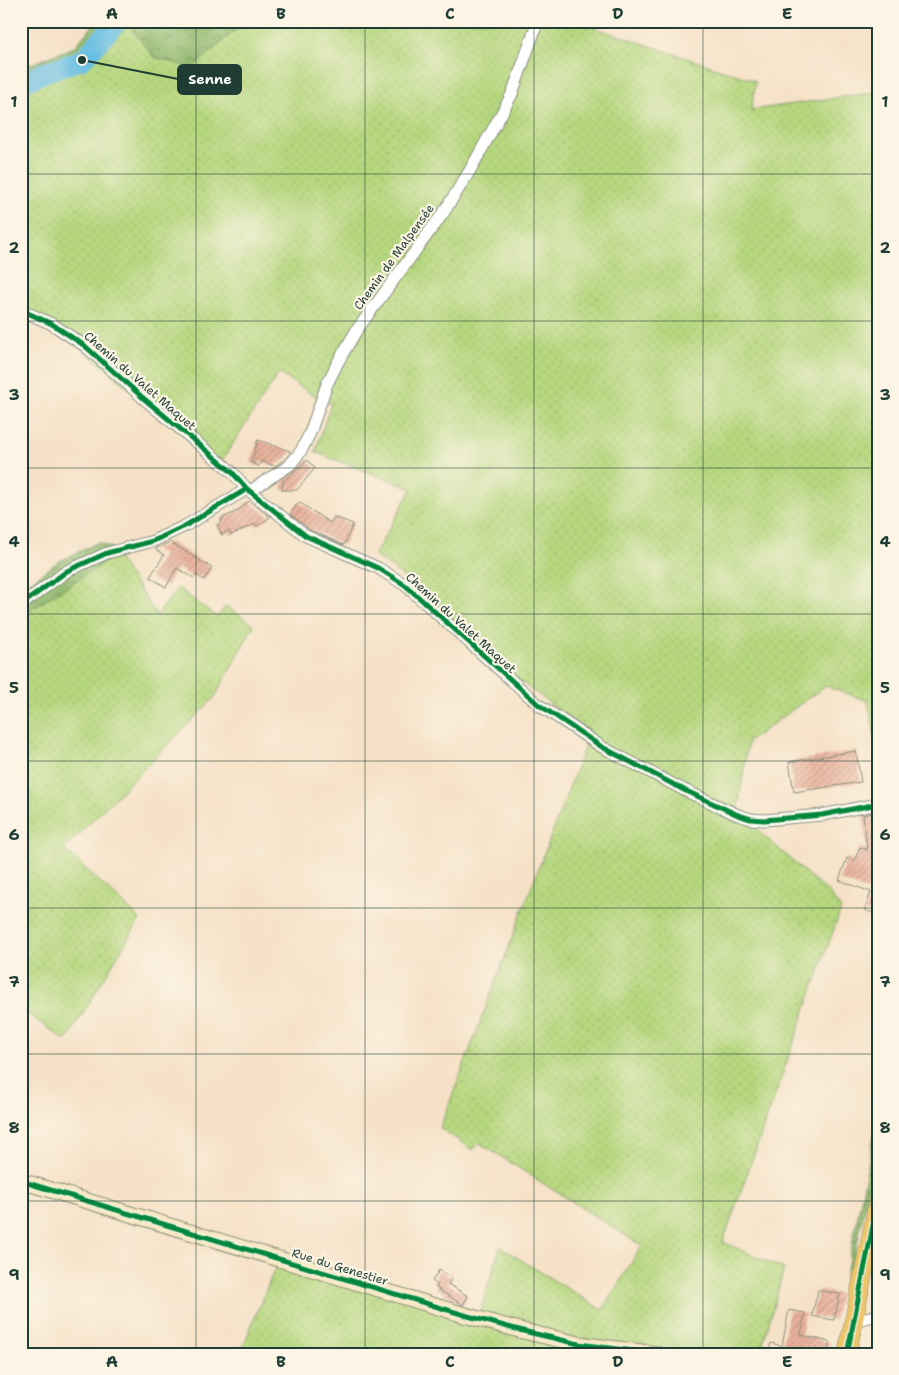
<svg xmlns="http://www.w3.org/2000/svg" width="899" height="1375" font-family="'Shantell Sans',sans-serif">
<defs>
<pattern id="grass-dots" width="8" height="8" patternUnits="userSpaceOnUse" patternTransform="scale(1.25)"><rect width="8" height="8" fill="#b6d77e"/><path d="M2 2h.1M6 6h.1" fill="none" stroke="#9cb96e" stroke-width="1.8" stroke-linecap="round"/></pattern>
<pattern id="forest-crowns" width="20" height="18" patternUnits="userSpaceOnUse" patternTransform="scale(1.25)"><rect width="20" height="18" fill="#90b86d"/><path d="M2 6a3 3 0 1 1 6 0M12 15a3 3 0 1 1 6 0" fill="none" stroke="#75975a"/></pattern>
<pattern id="building-hatch" width="6" height="6" patternUnits="userSpaceOnUse" patternTransform="scale(1.25)"><rect width="6" height="6" fill="#eab29c"/><path d="M-1 1l2-2M0 6l6-6M5 7l2-2" fill="none" stroke="#bd9280"/></pattern>
</defs>
<rect width="100%" height="100%" fill="#fcf5e5"/>
<filter id="ink" filterUnits="userSpaceOnUse"><feTurbulence type="fractalNoise" baseFrequency=".02" numOctaves="2"/><feDisplacementMap in="SourceGraphic" scale="10" xChannelSelector="R" yChannelSelector="G"/><feConvolveMatrix kernelMatrix="1 2 1 2 8 2 1 2 1" color-interpolation-filters="sRGB"/></filter>
<filter id="wash" filterUnits="userSpaceOnUse"><feTurbulence type="fractalNoise" baseFrequency=".0096" numOctaves="4" result="noise"/><feDisplacementMap in="SourceGraphic" scale="20" xChannelSelector="R" yChannelSelector="G"/><feGaussianBlur stdDeviation="1.12" result="paint"/><feColorMatrix in="noise" values="0 0 0 0 0 0 0 0 0 0 0 0 0 0 0 0 0 1.4 0 .05"/><feComposite in="paint" operator="in"/></filter>
<g filter="url(#wash)">
<rect width="100%" height="100%" fill="#f5e1c6"/>
<g fill="url(#grass-dots)" stroke="#6a8a59">
<polygon points="111,21 126,21 154,57 239,27 243,21 575,21 756,81 751,110 878,92 878,752 868,701 825,686 748,742 738,807 764,836 828,892 841,909 723,1242 784,1269 760,1354 696,1354 687,1352 687,1354 606,1354 563,1335 553,1354 240,1354 281,1253 480,1313 500,1247 602,1310 642,1246 478,1142 473,1150 440,1128 590,733 516,678 475,638 394,569 374,555 412,489 315,452 331,404 316,397 279,373 219,465 71,339 21,312 21,80 43,69 81,57"/>
<polygon points="111,548 157,615 178,588 217,617 226,606 254,625 215,697 64,849 140,919 66,1041 21,1009 21,617"/>
<polygon points="878,1259 878,1308 876,1309 868,1306"/>
</g>
<g fill="url(#forest-crowns)" stroke="#587a50">
<polygon points="97,21 111,21 81,57 43,69 21,80 21,68 74,47"/>
<polygon points="126,21 243,21 239,27 192,68 154,57"/>
<polygon points="99,542 111,548 108,560 27,612 21,617 21,589 56,563"/>
<polygon points="878,1116 878,1146 847,1290 843,1289"/>
</g>
<g fill="none" stroke-linecap="round" stroke-linejoin="round">
<polyline stroke="#65bde3" stroke-width="20" points="21,84 45,72 82,60 118,21"/>
</g>
<g id="blocks">
<g fill="url(#building-hatch)">
<polygon points="258,440 290,451 290,453 285,459 275,466 261,461 259,466 251,463"/>
<polygon points="307,460 315,468 297,490 282,490 283,481"/>
<polygon points="249,501 270,517 258,526 255,524 231,535 229,531 222,535 217,525 222,522 221,519 239,510"/>
<polygon points="299,502 330,523 334,517 353,524 344,545 310,530 290,514"/>
<polygon points="170,542 212,568 204,580 196,575 194,578 177,568 166,587 150,577 164,555 155,549"/>
<polygon points="856,751 861,782 794,792 789,762"/>
<polygon points="878,812 878,915 865,910 871,892 839,880 847,858 854,861 860,847 867,850 863,815"/>
<polygon points="439,1270 452,1278 448,1284 468,1296 463,1305 436,1288 438,1285 432,1281"/>
<polygon points="818,1290 840,1294 834,1320 812,1316"/>
<polygon points="789,1310 805,1313 801,1335 830,1342 827,1354 768,1354 771,1343 782,1346"/>
</g>
</g>
</g>
<g filter="url(#ink)">
<use href="#blocks" fill-opacity="0" stroke="#8a8f7d" stroke-width="1"/>
<g fill="none" stroke-linecap="round" stroke-linejoin="round">
<g stroke="#8a8f7d" stroke-width="13">
<g id="street">
<polyline points="21,310 52,324 85,346 142,397 232,472 247,489 306,536 378,568 405,585 539,705 602,747 684,790 738,815 751,819 764,820 822,815 878,804"/>
<polyline points="250,491 290,465 301,451 310,433 327,384 338,362 356,331 444,212 469,172 503,111 512,94 538,21"/>
<polyline points="21,605 67,571 107,553 153,541 185,526 247,489"/>
<polyline points="853,1321 878,1315"/>
</g>
</g>
<g stroke="#8a8f7d" stroke-width="17">
<polyline id="secondary" points="21,1181 468,1316 523,1331 579,1344 657,1354"/>
</g>
<g stroke="#8a8f7d" stroke-width="19">
<polyline id="primary" points="847,1354 878,1201"/>
</g>
<use href="#street" stroke="#fff" stroke-width="11"/>
<use href="#secondary" stroke="#f8e8c3" stroke-width="15"/>
<use href="#primary" stroke="#eec569" stroke-width="18"/>
<g stroke="#fcf5e5" stroke-width="8">
<g id="cycleway">
<polyline points="21,310 52,324 85,346 142,397 232,472 247,489 306,536 378,568 405,585 539,705 602,747 684,790 738,815 751,819 764,820 822,815 878,804"/>
<polyline points="21,605 67,571 107,553 153,541 185,526 247,489"/>
<polyline points="21,1181 468,1316 523,1331 579,1344 657,1354"/>
<polyline points="847,1354 878,1201"/>
</g>
</g>
<use href="#cycleway" stroke="#00873e" stroke-width="5"/>
</g>
</g>
<path fill="none" stroke="#1f3d34" stroke-width="1" stroke-opacity="0.55" d="M 196,21 L 196,1354M 365,21 L 365,1354M 534,21 L 534,1354M 703,21 L 703,1354M 21,174 L 878,174M 21,321 L 878,321M 21,468 L 878,468M 21,614 L 878,614M 21,761 L 878,761M 21,908 L 878,908M 21,1054 L 878,1054M 21,1201 L 878,1201"/>
<g text-anchor="middle" stroke-width="4.5" stroke-linejoin="round" paint-order="stroke">
<g font-size="12" fill="#1f3d34" stroke="#fcf5e5">
<text transform="translate(394 257) rotate(-54)" y="4">Chemin de Malpensée</text>
<text transform="translate(140 381) rotate(41)" y="4">Chemin du Valet Maquet</text>
<text transform="translate(461 623) rotate(42)" y="4">Chemin du Valet Maquet</text>
<text transform="translate(340 1267) rotate(17)" y="4">Rue du Genestier</text>
</g>
</g>
<path fill="none" stroke="#1f3d34" stroke-width="2" d="M82 60L178 79"/>
<circle fill="#1f3d34" stroke="#fcf5e5" stroke-width="2" cx="82" cy="60" r="5"/>
<rect fill="#1f3d34" stroke="#1f3d34" stroke-width="2" x="178" y="65" width="63" height="29" rx="5"/>
<g font-size="14" text-anchor="middle" font-weight="bold" fill="#fff">
<text x="210" y="84">Senne</text>
</g>
<rect width="899" height="1375" fill="none" stroke="#fcf5e5" stroke-width="55"/>
<rect x="28" y="28" width="844" height="1320" fill="none" stroke="#1f3d34" stroke-width="2"/>
<g font-size="16" text-anchor="middle" font-weight="bold" fill="#1f3d34">
<text x="112" y="19">A</text>
<text x="281" y="19">B</text>
<text x="450" y="19">C</text>
<text x="618" y="19">D</text>
<text x="787" y="19">E</text>
<text x="14" y="107">1</text>
<text x="885" y="107">1</text>
<text x="14" y="253">2</text>
<text x="885" y="253">2</text>
<text x="14" y="400">3</text>
<text x="885" y="400">3</text>
<text x="14" y="547">4</text>
<text x="885" y="547">4</text>
<text x="14" y="693">5</text>
<text x="885" y="693">5</text>
<text x="14" y="840">6</text>
<text x="885" y="840">6</text>
<text x="14" y="987">7</text>
<text x="885" y="987">7</text>
<text x="14" y="1133">8</text>
<text x="885" y="1133">8</text>
<text x="14" y="1280">9</text>
<text x="885" y="1280">9</text>
<text x="112" y="1367">A</text>
<text x="281" y="1367">B</text>
<text x="450" y="1367">C</text>
<text x="618" y="1367">D</text>
<text x="787" y="1367">E</text>
</g>
</svg>
